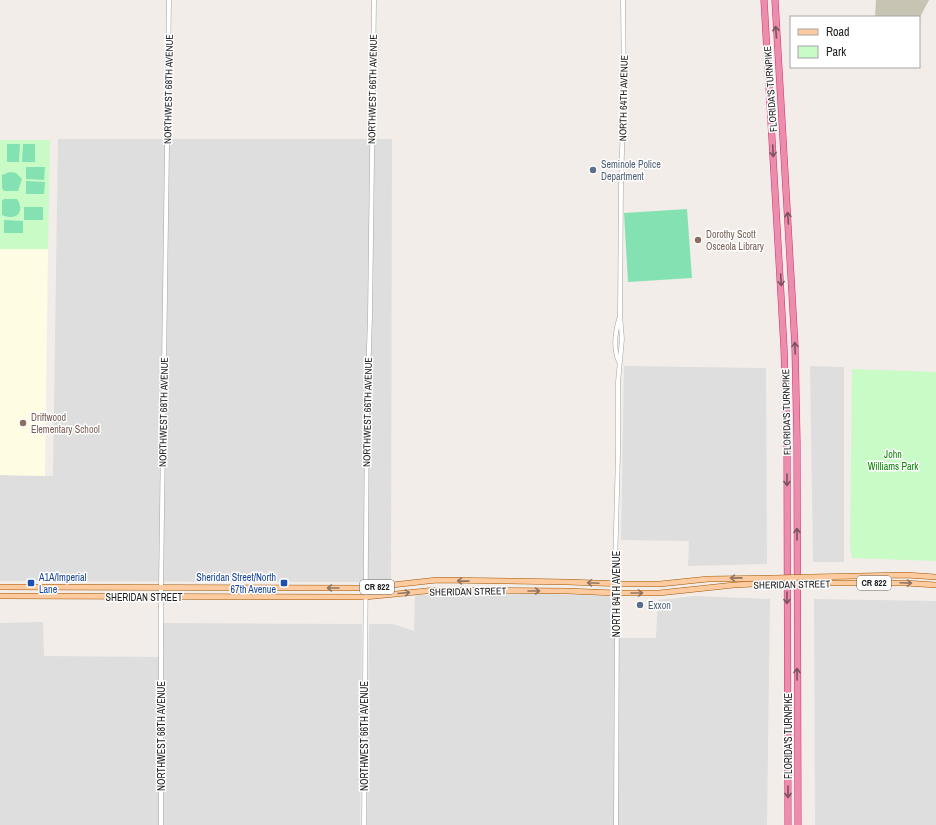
<svg xmlns="http://www.w3.org/2000/svg" width="936" height="825" font-family="'Archivo Narrow',sans-serif">
<rect width="100%" height="100%" fill="#f2ede8"/>
<g fill="#dfdede">
<polygon points="58,139 392,139 391,579 371,582 0,581 0,475 53,476"/>
<polygon points="624,366 766,368 767,564 688,566 689,541 621,540"/>
<polygon points="810,366 844,367 844,562 813,562"/>
<polygon points="551,594 609,596 613,603 611,638 656,638 658,600 694,596 770,599 767,825 367,825 369,624 393,624 414,631 415,595"/>
<polygon points="814,599 936,601 936,825 815,825"/>
<polygon points="43,622 44,656 164,657 161,623 362,624 360,825 0,825 0,623"/>
</g>
<polygon fill="#fffce4" points="0,249 48,249 45,476 0,475"/>
<polygon fill="#c7c4b3" points="876,0 929,0 919,19 919,17 875,17"/>
<g fill="#c8fbc5">
<polygon points="0,140 50,140 48,249 0,249"/>
<polygon points="852,369 936,372 936,561 852,558 850,548"/>
</g>
<g fill="#84e2b2">
<polygon points="7,144 20,144 19,162 7,162"/>
<polygon points="23,144 35,144 35,162 22,162"/>
<polygon points="26,167 45,167 44,180 26,179"/>
<polygon points="10,172 16,173 22,179 18,191 4,191 2,188 2,175"/>
<polygon points="26,181 45,182 44,194 26,194"/>
<path d="M 4,199 L 17,199 C 26,213 15,221 2,215 L 2,201 Z"/>
<rect x="24" y="207" width="19" height="13"/>
<polygon points="687,209 692,278 628,282 624,213"/>
<polygon points="4,220 23,221 23,233 4,233"/>
</g>
<g fill="none" stroke-linecap="round" stroke-linejoin="round">
<g stroke="#a5a5a5" stroke-width="5">
<g id="tertiary">
<path d="M 619,319 C 615,334 613,348 619,362"/>
<polyline points="161,825 161,587 169,0"/>
<polyline points="364,825 367,408 370,317 374,0"/>
<polyline points="616,825 617,605 615,567 618,454 618,382 622,339 620,315 621,185 624,86 623,0"/>
</g>
</g>
<g stroke="#9f5600" stroke-width="6">
<g id="primary">
<polyline points="811,577 906,575 936,577"/>
<polyline points="811,583 905,583 936,585"/>
<polyline points="0,587 365,588 437,580 567,582 625,584 660,584 708,579 775,578"/>
<polyline points="0,596 365,597 436,590 567,591 616,593 659,593 734,585 775,583"/>
</g>
</g>
<g stroke="#e1247c" stroke-width="7">
<g id="motorway">
<polyline points="764,0 784,348 787,441 788,825"/>
<polyline points="775,0 795,346 797,441 798,825"/>
</g>
</g>
<use href="#tertiary" stroke="#fff" stroke-width="4"/>
<use href="#primary" stroke="#fecaa0" stroke-width="5"/>
<use href="#motorway" stroke="#ea8eab" stroke-width="6"/>
<g stroke="#9f5600" stroke-width="6" stroke-linecap="butt">
<g id="primary-bridge">
<polyline points="775,578 811,577"/>
<polyline points="775,583 811,583"/>
</g>
</g>
<use href="#primary-bridge" stroke="#fecaa0" stroke-width="5"/>
</g>
<defs><path id="oneway-shaft" d="M-6 0H5M1.5-3L5.5 0L1.5 3" fill="none" stroke-width="1.6" stroke-linecap="round" stroke-linejoin="round"/></defs>
<g stroke="#7b525f">
<use href="#oneway-shaft" transform="translate(776 32) rotate(-94)"/>
<use href="#oneway-shaft" transform="translate(773 151) rotate(87)"/>
<use href="#oneway-shaft" transform="translate(788 218) rotate(-94)"/>
<use href="#oneway-shaft" transform="translate(781 280) rotate(87)"/>
<use href="#oneway-shaft" transform="translate(795 348) rotate(-92)"/>
<use href="#oneway-shaft" transform="translate(787 480) rotate(90)"/>
<use href="#oneway-shaft" transform="translate(797 534) rotate(-90)"/>
<use href="#oneway-shaft" transform="translate(787 598) rotate(90)"/>
<use href="#oneway-shaft" transform="translate(797 674) rotate(-90)"/>
<use href="#oneway-shaft" transform="translate(788 792) rotate(90)"/>
</g>
<g stroke="#907660">
<use href="#oneway-shaft" transform="translate(736 578) rotate(179)"/>
<use href="#oneway-shaft" transform="translate(463 581) rotate(-179)"/>
<use href="#oneway-shaft" transform="translate(593 583) rotate(-177)"/>
<use href="#oneway-shaft" transform="translate(906 583) rotate(2)"/>
<use href="#oneway-shaft" transform="translate(333 588) rotate(-180)"/>
<use href="#oneway-shaft" transform="translate(534 591)"/>
<use href="#oneway-shaft" transform="translate(404 593) rotate(-5)"/>
<use href="#oneway-shaft" transform="translate(637 593)"/>
</g>
<g fill="#5c6f8a" stroke="#fff" stroke-width="1.5">
<circle cx="593" cy="170" r="4"/>
<circle cx="640" cy="605" r="4"/>
</g>
<g fill="#8d6e63" stroke="#fff" stroke-width="1.5">
<circle cx="698" cy="240" r="4"/>
<circle cx="23" cy="423" r="4"/>
</g>
<g fill="#1a4fb4" stroke="#fff" stroke-width="1.5">
<rect x="27" y="579" width="8" height="8" rx="2"/>
<rect x="280" y="579" width="8" height="8" rx="2"/>
</g>
<g text-anchor="middle" stroke-width="3" stroke-linejoin="round" paint-order="stroke">
<g fill="#fff" stroke="#646464" stroke-width="1">
<rect x="857" y="576" width="34" height="14" rx="3"/>
<rect x="360" y="580" width="34" height="14" rx="3"/>
</g>
<g font-size="9" font-weight="bold" fill="#212121">
<text x="874" y="586">CR 822</text>
<text x="377" y="590">CR 822</text>
</g>
<g font-size="10" fill="#212121" stroke="#fff">
<text transform="translate(168 89) rotate(-89)" y="4">NORTHWEST 68TH AVENUE</text>
<text transform="translate(372 89) rotate(-89)" y="4">NORTHWEST 66TH AVENUE</text>
<text transform="translate(770 89) rotate(-94)" y="4">FLORIDA'S TURNPIKE</text>
<text transform="translate(623 98) rotate(-89)" y="4">NORTH 64TH AVENUE</text>
<text transform="translate(163 412) rotate(-89)" y="4">NORTHWEST 68TH AVENUE</text>
<text transform="translate(367 412) rotate(-89)" y="4">NORTHWEST 66TH AVENUE</text>
<text transform="translate(786 412) rotate(-91)" y="4">FLORIDA'S TURNPIKE</text>
<text transform="translate(792 584) rotate(-1)" y="4">SHERIDAN STREET</text>
<text transform="translate(468 591) rotate(-1)" y="4">SHERIDAN STREET</text>
<text transform="translate(616 594) rotate(-90)" y="4">NORTH 64TH AVENUE</text>
<text x="144" y="601">SHERIDAN STREET</text>
<text transform="translate(161 736) rotate(-90)" y="4">NORTHWEST 68TH AVENUE</text>
<text transform="translate(364 736) rotate(-90)" y="4">NORTHWEST 66TH AVENUE</text>
<text transform="translate(788 736) rotate(-90)" y="4">FLORIDA'S TURNPIKE</text>
</g>
<g font-size="10" fill="#4e5e75" stroke="#fff" text-anchor="start">
<text x="601" y="168">Seminole Police<tspan x="601" dy="12">Department</tspan></text>
<text x="648" y="609">Exxon</text>
</g>
<g font-size="10" fill="#785e54" stroke="#fff" text-anchor="start">
<text x="706" y="238">Dorothy Scott<tspan x="706" dy="12">Osceola Library</tspan></text>
<text x="31" y="421">Driftwood<tspan x="31" dy="12">Elementary School</tspan></text>
</g>
<g font-size="10" fill="#0e8609" stroke="#fff">
<text x="893" y="458">John<tspan x="893" dy="12">Williams Park</tspan></text>
</g>
<g font-size="10" fill="#164399" stroke="#fff" text-anchor="start">
<text x="39" y="581">A1A/Imperial<tspan x="39" dy="12">Lane</tspan></text>
<text x="276" y="581" text-anchor="end">Sheridan Street/North<tspan x="276" dy="12">67th Avenue</tspan></text>
</g>
</g>
<rect x="790" y="16" width="130" height="52" fill="#ffffff" stroke="#a6a6a6"/>
<rect x="798" y="29" width="20" height="6" fill="#fecaa0" stroke="#a6a6a6"/>
<text x="826" y="36" font-size="12" fill="#212121">Road</text>
<rect x="798" y="46" width="20" height="12" fill="#c8fbc5" stroke="#a6a6a6"/>
<text x="826" y="56" font-size="12" fill="#212121">Park</text>
</svg>
